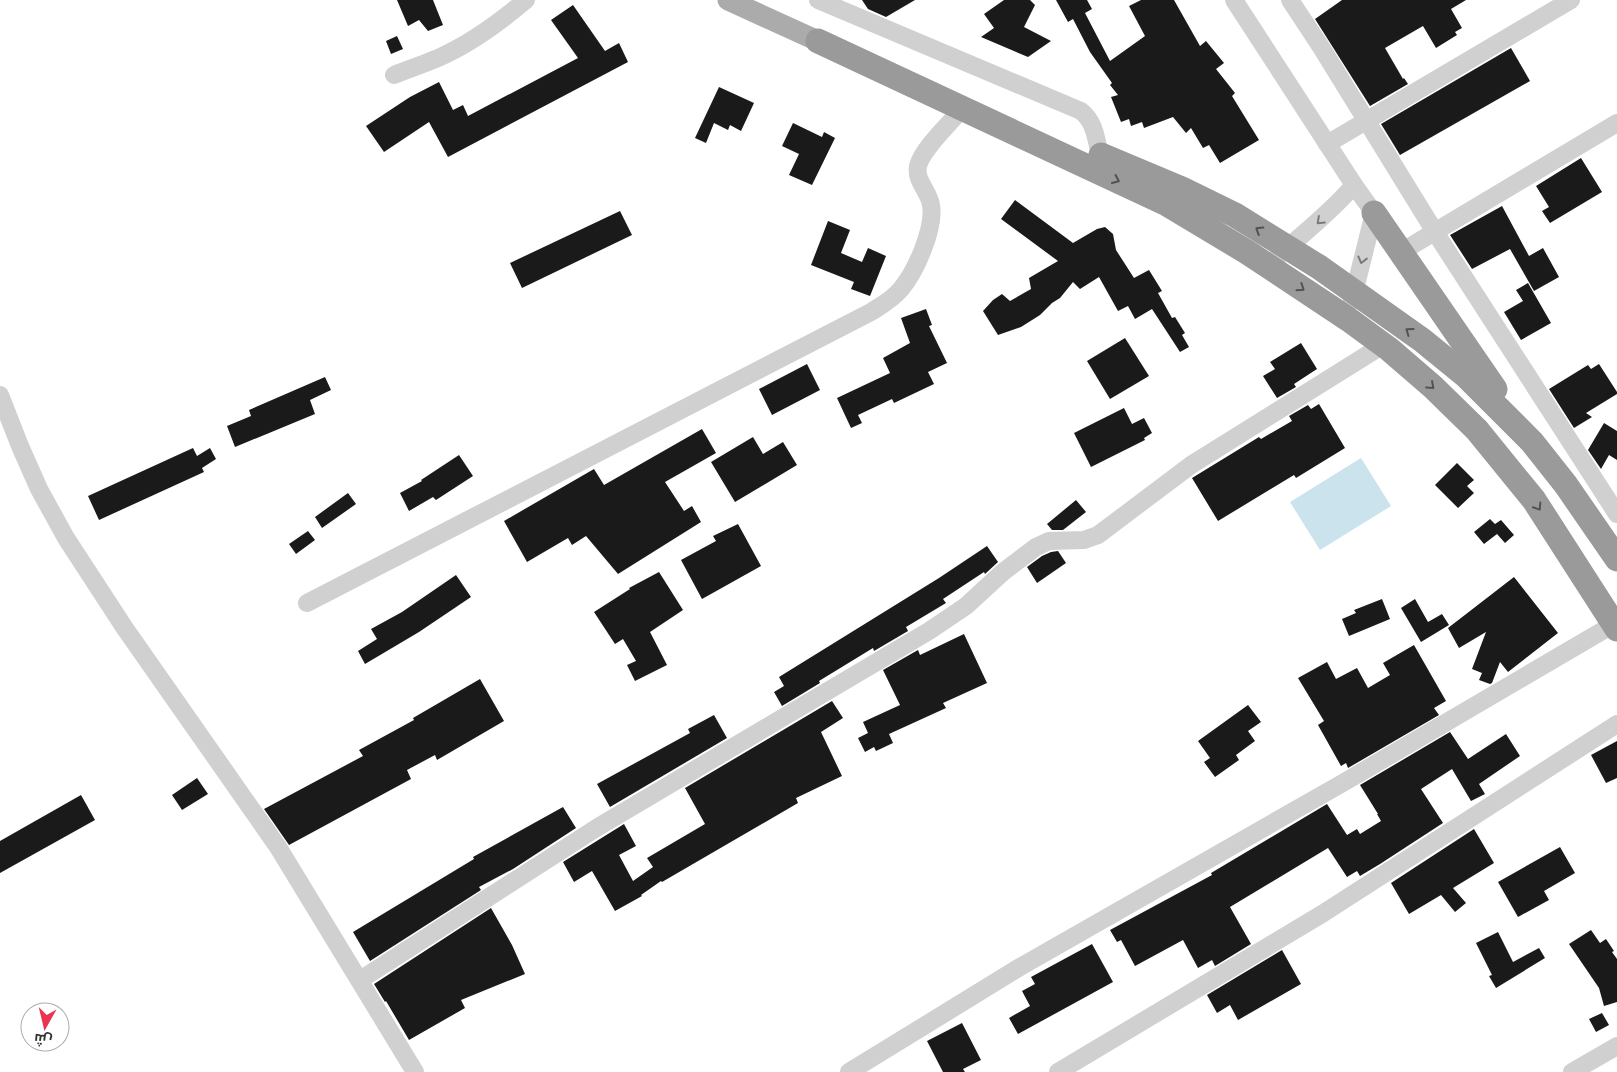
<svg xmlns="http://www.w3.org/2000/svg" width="1617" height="1072" font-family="'Sofia Sans Condensed',Cairo,sans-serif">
<rect width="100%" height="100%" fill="#fff"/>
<polygon fill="#cbe3ed" points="1361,458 1391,506 1320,550 1290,502"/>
<g fill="#1a1a1a">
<polygon points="397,0 433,0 443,25 428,31 419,20 408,26"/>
<polygon points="862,0 915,0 886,17 868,9"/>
<polygon points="1004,0 1030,0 1035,5 1024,27 1051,41 1028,57 981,37 994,28 984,14"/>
<polygon points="1056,0 1087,0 1092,9 1085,13 1110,61 1145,36 1129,6 1141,0 1174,0 1200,46 1206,41 1224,63 1216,69 1235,93 1232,96 1259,140 1220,163 1209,145 1203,148 1191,128 1186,133 1173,117 1144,128 1142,122 1131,126 1129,119 1121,122 1111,97 1118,95 1110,85 1112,83 1090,52 1073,19 1068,22"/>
<polygon points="1342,0 1466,0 1451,9 1462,28 1455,32 1457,35 1436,48 1423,26 1385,48 1403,79 1404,78 1408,84 1370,106 1315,19"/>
<polygon points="573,5 605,51 619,43 628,62 448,157 429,122 384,152 366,126 410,97 439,82 453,110 463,105 468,116 578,58 551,20"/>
<polygon points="397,36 403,49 391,54 386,41"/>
<polygon points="1511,48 1530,81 1400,155 1381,124"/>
<polygon points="719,87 754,103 741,131 730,125 728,130 714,123 706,143 695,138"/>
<polygon points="793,123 822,137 824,132 835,138 812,185 789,175 799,154 782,146"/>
<polygon points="1581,158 1602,192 1550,223 1542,211 1549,207 1536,186"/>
<polygon points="1015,200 1073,243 1097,229 1105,227 1113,234 1116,250 1134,278 1149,270 1162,291 1158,293 1172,318 1175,317 1185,333 1182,335 1189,347 1180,352 1152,309 1135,319 1128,306 1118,311 1099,277 1080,289 1073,282 1060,298 1052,303 1040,315 1021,327 998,335 983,311 993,300 1002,294 1010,301 1031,289 1029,278 1058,261 1001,219"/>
<polygon points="1502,206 1529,256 1543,248 1559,277 1534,291 1510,249 1472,269 1450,235"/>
<polygon points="620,211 632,235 522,288 510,263"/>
<polygon points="828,221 850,230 841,253 862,262 868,248 886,256 870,296 851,289 854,282 811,265"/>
<polygon points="1528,283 1551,323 1521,340 1504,312 1523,301 1516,290"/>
<polygon points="926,309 932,325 929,326 947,363 928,372 934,384 894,403 892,399 858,415 862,423 851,428 837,398 890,373 883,358 910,343 901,318"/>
<polygon points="1125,338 1149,376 1110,399 1087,361"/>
<polygon points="1301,343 1317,369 1294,384 1296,387 1277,398 1263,376 1275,369 1270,362"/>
<polygon points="807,364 820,390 772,415 759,389"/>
<polygon points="1599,364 1617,392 1617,394 1586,413 1592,417 1574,428 1549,389 1588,365 1591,369"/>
<polygon points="325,377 331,390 310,400 315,414 235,447 227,426 251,416 249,410"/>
<polygon points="1319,404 1345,448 1296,478 1294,475 1218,521 1192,478 1259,437 1261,439 1292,421 1289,416 1308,405 1311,409"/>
<polygon points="1124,408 1132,424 1144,418 1152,433 1144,438 1145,440 1091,467 1074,433"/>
<polygon points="1604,423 1617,431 1617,460 1609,455 1601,469 1588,450"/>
<polygon points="702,429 716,453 665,482 684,511 692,506 701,522 618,574 586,536 572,545 568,538 527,562 504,521 594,469 604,485"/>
<polygon points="753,437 763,454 783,442 797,465 735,502 711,462"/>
<polygon points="193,448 197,456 210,448 216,459 202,468 204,472 99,520 88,496"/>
<polygon points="459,455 473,476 436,500 433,497 409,511 400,493 422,481 421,480"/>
<polygon points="1457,463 1474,480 1467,486 1474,493 1458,508 1435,485"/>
<polygon points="348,493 356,504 322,528 315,517"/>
<polygon points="1076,500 1086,512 1063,530 1052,530 1047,524"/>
<polygon points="1490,519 1495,524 1501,520 1514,535 1505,543 1497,534 1484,544 1474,532"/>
<polygon points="738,524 761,566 702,599 681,560 716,541 713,536"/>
<polygon points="308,531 315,540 296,554 289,544"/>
<polygon points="987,546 998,562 985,574 984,572 943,599 946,603 906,627 908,631 874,651 873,648 819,681 820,683 782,706 774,692 784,686 779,677 939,578"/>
<polygon points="1058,551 1066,563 1037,583 1027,567 1042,556 1051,552"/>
<polygon points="659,572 683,610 650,632 667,665 635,681 627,665 636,661 623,639 615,644 594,612 630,589 629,588"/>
<polygon points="456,575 471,597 419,632 365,664 358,651 377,639 371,629 402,612"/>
<polygon points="1514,577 1558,633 1508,672 1500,662 1492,683 1490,684 1479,680 1482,673 1472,669 1486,632 1459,648 1448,628"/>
<polygon points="1382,599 1390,619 1349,636 1342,619 1356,613 1354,610"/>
<polygon points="1415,599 1428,622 1442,614 1449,625 1421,642 1401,608"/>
<polygon points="964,634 987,683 943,703 946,708 889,734 893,743 876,751 874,747 865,752 858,738 868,733 863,722 900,705 883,670 918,650 920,655"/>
<polygon points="1414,645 1446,701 1434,708 1439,715 1348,768 1346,763 1341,766 1318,725 1324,721 1298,678 1327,662 1336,679 1357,668 1368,688 1390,675 1383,663"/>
<polygon points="480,679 504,721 437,760 435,755 407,770 411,779 289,845 264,809 363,756 359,750 414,720 413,718"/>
<polygon points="832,701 843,718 821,732 842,776 796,798 798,803 662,882 661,881 641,895 642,896 615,911 592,871 574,882 563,862 624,824 636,846 619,855 633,881 653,867 647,858 705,824 685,788"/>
<polygon points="1248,705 1261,722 1248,731 1255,741 1236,755 1239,760 1215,777 1204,762 1210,758 1198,741"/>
<polygon points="714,715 727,738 610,807 597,784 690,733 688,729"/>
<polygon points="1450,732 1468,759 1506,734 1520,756 1479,784 1485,794 1471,801 1452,769 1421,789 1443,823 1380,864 1360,876 1357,871 1347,877 1328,848 1230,907 1251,944 1215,966 1212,960 1198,968 1183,940 1135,966 1121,940 1117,942 1110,930 1212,875 1211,873 1327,804 1347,835 1357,829 1360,834 1381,821 1377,814 1378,814 1360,785"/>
<polygon points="1617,741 1617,778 1606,783 1591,755"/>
<polygon points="197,778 208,794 182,810 172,795"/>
<polygon points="81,795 95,820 0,873 0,841"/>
<polygon points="563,807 576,828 513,869 479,887 481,890 370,961 353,932 474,859 473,857"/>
<polygon points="1474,829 1494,863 1453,888 1466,903 1455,912 1441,895 1409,914 1391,883"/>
<polygon points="1560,847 1575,873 1544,891 1549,900 1518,917 1498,882"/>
<polygon points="491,908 512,945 525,974 461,1000 465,1008 409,1040 386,1001 385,1002 374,984"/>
<polygon points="1591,930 1600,943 1606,939 1614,951 1612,952 1617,959 1617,1002 1604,1006 1599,988 1569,944"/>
<polygon points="1498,932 1513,962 1539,948 1545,958 1496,988 1489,976 1492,975 1476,943"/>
<polygon points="1092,944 1113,982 1018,1034 1009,1018 1030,1006 1022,991 1035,984 1031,977"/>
<polygon points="1282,950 1301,984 1238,1020 1230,1005 1217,1013 1207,995"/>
<polygon points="1602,1013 1609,1025 1596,1032 1589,1019"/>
<polygon points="962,1023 981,1060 963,1069 965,1072 943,1072 927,1041"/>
</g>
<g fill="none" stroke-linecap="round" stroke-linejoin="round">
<g stroke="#d0d0d0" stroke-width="18">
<path d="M 818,0 L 1081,111 C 1095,122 1096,139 1100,155"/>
<polyline points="1234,0 1354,185 1374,213 1352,301"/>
<polyline points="1290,0 1321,47 1435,232 1617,514"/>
<path d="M 394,75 C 409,69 424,64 438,58 C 470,44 500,22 526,0"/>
<polyline points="1327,144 1571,0"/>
<polyline points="1401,252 1617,123"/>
<path d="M 1268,266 C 1296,238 1328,216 1354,185"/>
<polyline points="0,395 20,446 39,489 66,538 124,627 278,847 415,1072"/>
<path d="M 307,603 L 871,312 C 882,305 893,299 901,289 C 916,271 935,228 931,205 C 929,191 915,181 918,166 C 922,149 950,123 962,109"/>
<polyline points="360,980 598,827 929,631 966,606 1003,572 1036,547 1049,541 1084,540 1098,535 1191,465 1383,345"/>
<polyline points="849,1072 1020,967 1341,784 1614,624"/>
<polyline points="1058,1072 1322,914 1617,724"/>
<polyline points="1572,1072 1617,1046"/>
</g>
<polyline stroke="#ababab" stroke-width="21" points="728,0 818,41"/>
<g stroke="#9a9a9a" stroke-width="25">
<polyline points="818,41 1167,204 1247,252 1348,319 1389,349 1433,387 1477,430 1534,500 1617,629"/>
<polyline points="1101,155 1182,189 1235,215 1319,267 1422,340 1465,375 1532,442 1566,485 1617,559"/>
<polyline points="1374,213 1495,389"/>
</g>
</g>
<defs><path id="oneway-chevron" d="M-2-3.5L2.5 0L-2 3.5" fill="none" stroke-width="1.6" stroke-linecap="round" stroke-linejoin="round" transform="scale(1.25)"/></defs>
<g stroke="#525252">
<use href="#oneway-chevron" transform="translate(1116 180) rotate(25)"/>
<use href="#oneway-chevron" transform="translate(1259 230) rotate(-148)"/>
<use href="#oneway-chevron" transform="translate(1301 288) rotate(34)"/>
<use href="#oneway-chevron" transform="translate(1409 331) rotate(-144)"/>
<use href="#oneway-chevron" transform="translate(1431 386) rotate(42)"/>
<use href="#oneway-chevron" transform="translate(1538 507) rotate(57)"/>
</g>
<g stroke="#7a7a7a">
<use href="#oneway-chevron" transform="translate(1320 221) rotate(137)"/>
<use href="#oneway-chevron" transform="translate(1362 260) rotate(104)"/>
</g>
<g transform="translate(45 1027) rotate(188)"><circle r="24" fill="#ffffff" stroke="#adadad"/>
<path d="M0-4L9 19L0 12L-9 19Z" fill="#ea3452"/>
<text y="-8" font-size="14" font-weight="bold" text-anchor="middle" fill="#333333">ش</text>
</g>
</svg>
